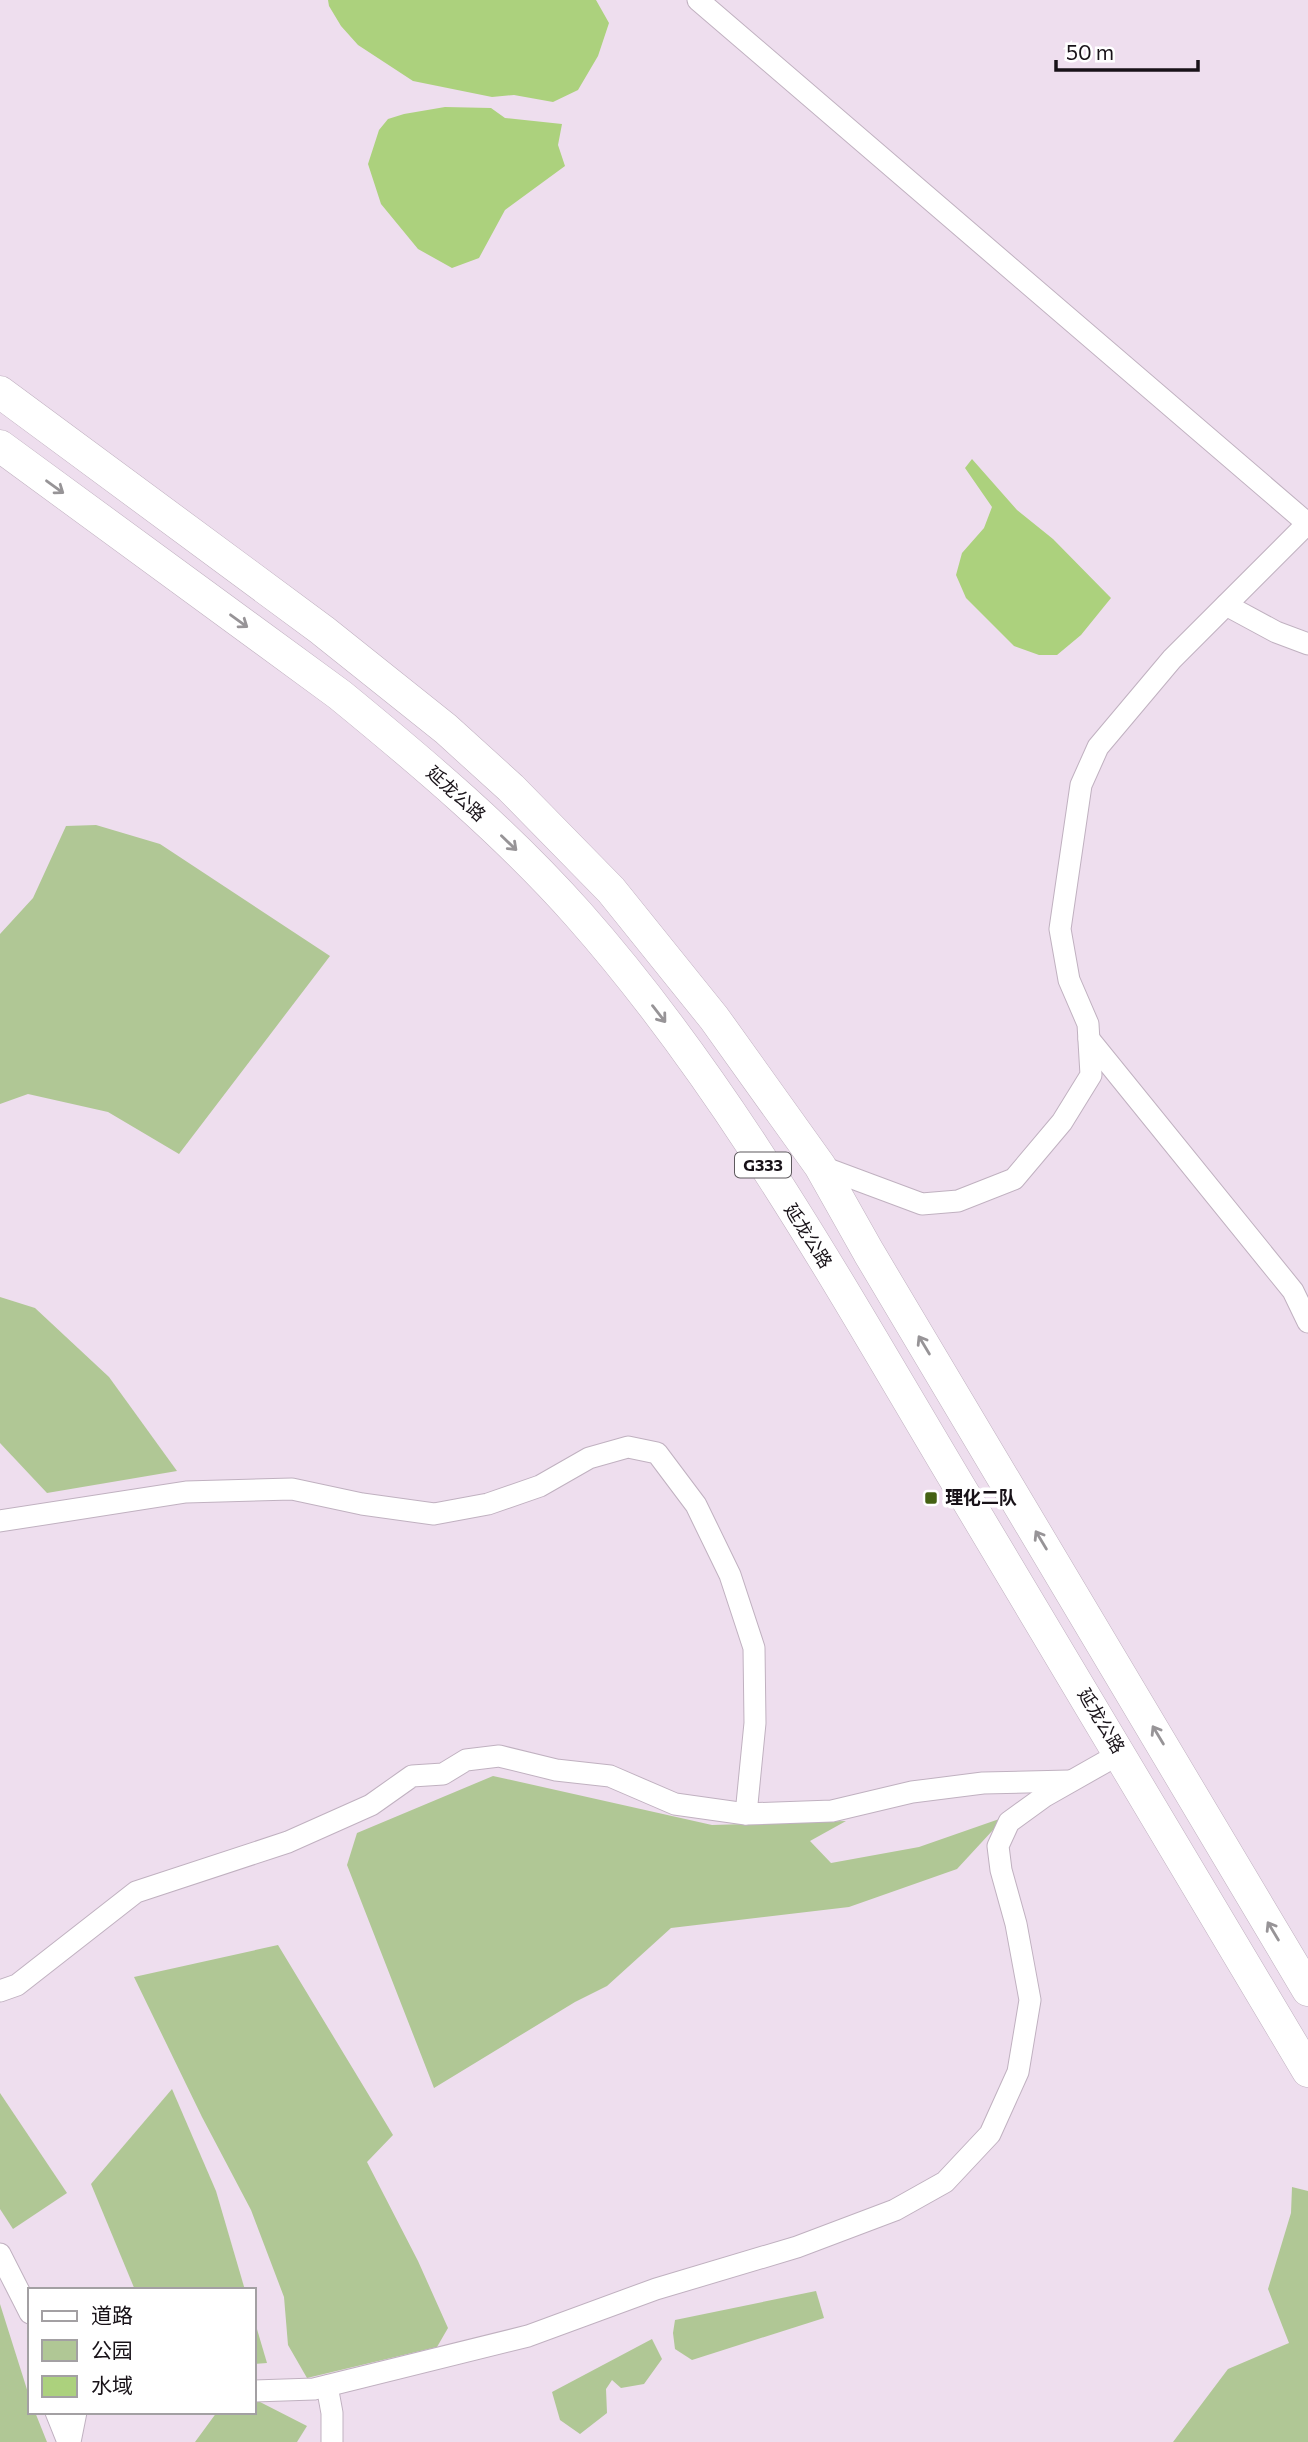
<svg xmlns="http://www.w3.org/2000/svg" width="1308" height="2442" font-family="Commissioner,'Noto Sans SC',sans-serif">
<rect width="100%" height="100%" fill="#eedeee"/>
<g fill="#b0c795">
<polygon points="96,825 160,844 330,956 179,1154 108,1112 28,1094 0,1104 0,934 33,898 66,826"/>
<polygon points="0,1297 35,1308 109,1377 177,1471 47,1493 0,1443"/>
<polygon points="493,1776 712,1825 846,1821 810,1841 831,1863 919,1847 1005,1817 957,1869 849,1907 671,1928 607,1986 575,2002 434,2088 347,1865 357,1833"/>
<polygon points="278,1945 393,2135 367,2162 418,2261 448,2328 437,2347 307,2378 288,2345 284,2297 251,2210 202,2117 134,1977"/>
<polygon points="172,2089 216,2191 245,2290 135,2290 91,2184"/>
<polygon points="0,2093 67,2193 13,2229 0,2209"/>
<polygon points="1292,2187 1308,2191 1308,2442 1173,2442 1228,2369 1289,2343 1268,2289 1291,2213"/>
<polygon points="816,2291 824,2318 692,2360 675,2349 673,2333 675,2320"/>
<polygon points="0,2304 30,2399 30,2412 35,2412 47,2442 0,2442"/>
<polygon points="254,2319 267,2363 254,2364"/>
<polygon points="652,2339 662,2359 644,2384 621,2388 612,2380 606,2389 607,2413 580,2434 560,2420 552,2392"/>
<polygon points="254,2402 260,2402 307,2426 297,2442 195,2442 217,2412 254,2412"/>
</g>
<g fill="#acd17d">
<polygon points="328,0 596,0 609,23 598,56 578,90 553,102 514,95 492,97 413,81 358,45 341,26 329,6"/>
<polygon points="445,107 491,108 505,118 562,124 558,145 565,166 505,210 479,258 452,268 418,249 381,204 368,164 379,130 388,119 404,114"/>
<polygon points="972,459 1017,510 1053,539 1111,598 1081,635 1057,655 1039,655 1014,646 966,598 956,575 962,553 984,528 992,507 965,468"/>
</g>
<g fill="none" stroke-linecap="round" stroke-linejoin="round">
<g stroke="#c0b1c0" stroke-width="23">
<g id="minor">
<polyline points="698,0 1307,523"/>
<polyline points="1226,605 1276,632 1308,644"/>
<polyline points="1089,1039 1293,1291 1308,1322"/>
<polyline points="820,1166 922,1204 958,1201 1014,1179 1062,1122 1091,1075 1088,1024 1069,980 1060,929 1081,785 1098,747 1172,659 1308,523"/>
<polyline points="0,1521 186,1492 292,1489 362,1504 434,1514 488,1504 540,1486 589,1458 628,1447 657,1453 696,1505 730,1575 754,1648 755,1723 746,1814"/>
<polyline points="0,1991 17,1985 136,1892 288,1842 371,1805 412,1776 443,1774 466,1760 499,1756 556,1770 610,1776 675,1804 746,1814 832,1811 912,1792 983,1783 1069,1781"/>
<polyline points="0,2254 30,2313"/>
<polyline points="327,2386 332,2413 332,2442"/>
<polyline points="254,2391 314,2389 528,2336 656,2289 797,2247 895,2210 945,2182 990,2134 1018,2072 1030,2000 1016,1924 1001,1870 998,1846 1009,1822 1045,1796 1121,1753"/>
<polyline points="56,2412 68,2442"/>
<polyline points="70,2442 76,2412"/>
</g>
</g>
<g stroke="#c0b1c0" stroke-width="33">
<g id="highway">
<polyline points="0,392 322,630 446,729 511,788 611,890 714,1018 820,1166 869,1253 1308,1990"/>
<path d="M 0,446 L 340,695 C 423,763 506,833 578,914 C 733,1089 848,1301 968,1501 C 1081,1691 1196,1880 1308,2071"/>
</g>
</g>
<use href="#minor" stroke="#fff" stroke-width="21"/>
<use href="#highway" stroke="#fff" stroke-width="32"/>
</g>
<defs><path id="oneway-shaft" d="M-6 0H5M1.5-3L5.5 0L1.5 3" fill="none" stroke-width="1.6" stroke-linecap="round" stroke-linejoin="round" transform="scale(1.75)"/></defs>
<g stroke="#979497">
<use href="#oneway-shaft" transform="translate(55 487) rotate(36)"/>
<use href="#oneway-shaft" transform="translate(239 621) rotate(36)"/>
<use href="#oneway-shaft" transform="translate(509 843) rotate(44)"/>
<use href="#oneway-shaft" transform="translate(659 1014) rotate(52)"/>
<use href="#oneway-shaft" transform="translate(924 1345) rotate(-121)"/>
<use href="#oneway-shaft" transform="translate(1041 1540) rotate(-121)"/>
<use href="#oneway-shaft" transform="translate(1158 1735) rotate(-121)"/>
<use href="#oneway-shaft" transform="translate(1273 1931) rotate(-121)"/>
</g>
<rect fill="#446113" stroke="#fff" stroke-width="2.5" x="924" y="1491" width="14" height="14" rx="3.5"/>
<g text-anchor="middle" stroke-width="7" stroke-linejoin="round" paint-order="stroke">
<rect fill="#fff" stroke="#5d595d" stroke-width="2" x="735" y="1152.5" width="56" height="25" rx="5"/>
<g font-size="16" font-weight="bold" fill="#181218">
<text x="763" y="1171">G333</text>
</g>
<g font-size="18" fill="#181218" stroke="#fff">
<text transform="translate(456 794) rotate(42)" y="6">延龙公路</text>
<text transform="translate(808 1236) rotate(58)" y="6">延龙公路</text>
<text transform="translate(1101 1721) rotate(59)" y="6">延龙公路</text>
</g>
<g font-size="18" font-weight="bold" fill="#181218" stroke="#fff" text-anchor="start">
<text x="945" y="1504">理化二队</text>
</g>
</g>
<rect x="28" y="2288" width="228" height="126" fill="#ffffff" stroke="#a3a0a3" stroke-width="2"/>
<rect x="42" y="2311" width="35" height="10" fill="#ffffff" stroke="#a3a0a3" stroke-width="2"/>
<text x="91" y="2323" font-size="21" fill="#181218">道路</text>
<rect x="42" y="2340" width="35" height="21" fill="#b0c795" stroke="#a3a0a3" stroke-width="2"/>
<text x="91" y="2358" font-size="21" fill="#181218">公园</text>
<rect x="42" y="2376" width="35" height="21" fill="#acd17d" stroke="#a3a0a3" stroke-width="2"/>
<text x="91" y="2393" font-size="21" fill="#181218">水域</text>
<path d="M1056 60v10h142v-10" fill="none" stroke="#181218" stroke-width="3.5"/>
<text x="1066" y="60" font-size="21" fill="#181218" stroke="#ffffff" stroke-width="5" paint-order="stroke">50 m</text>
</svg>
